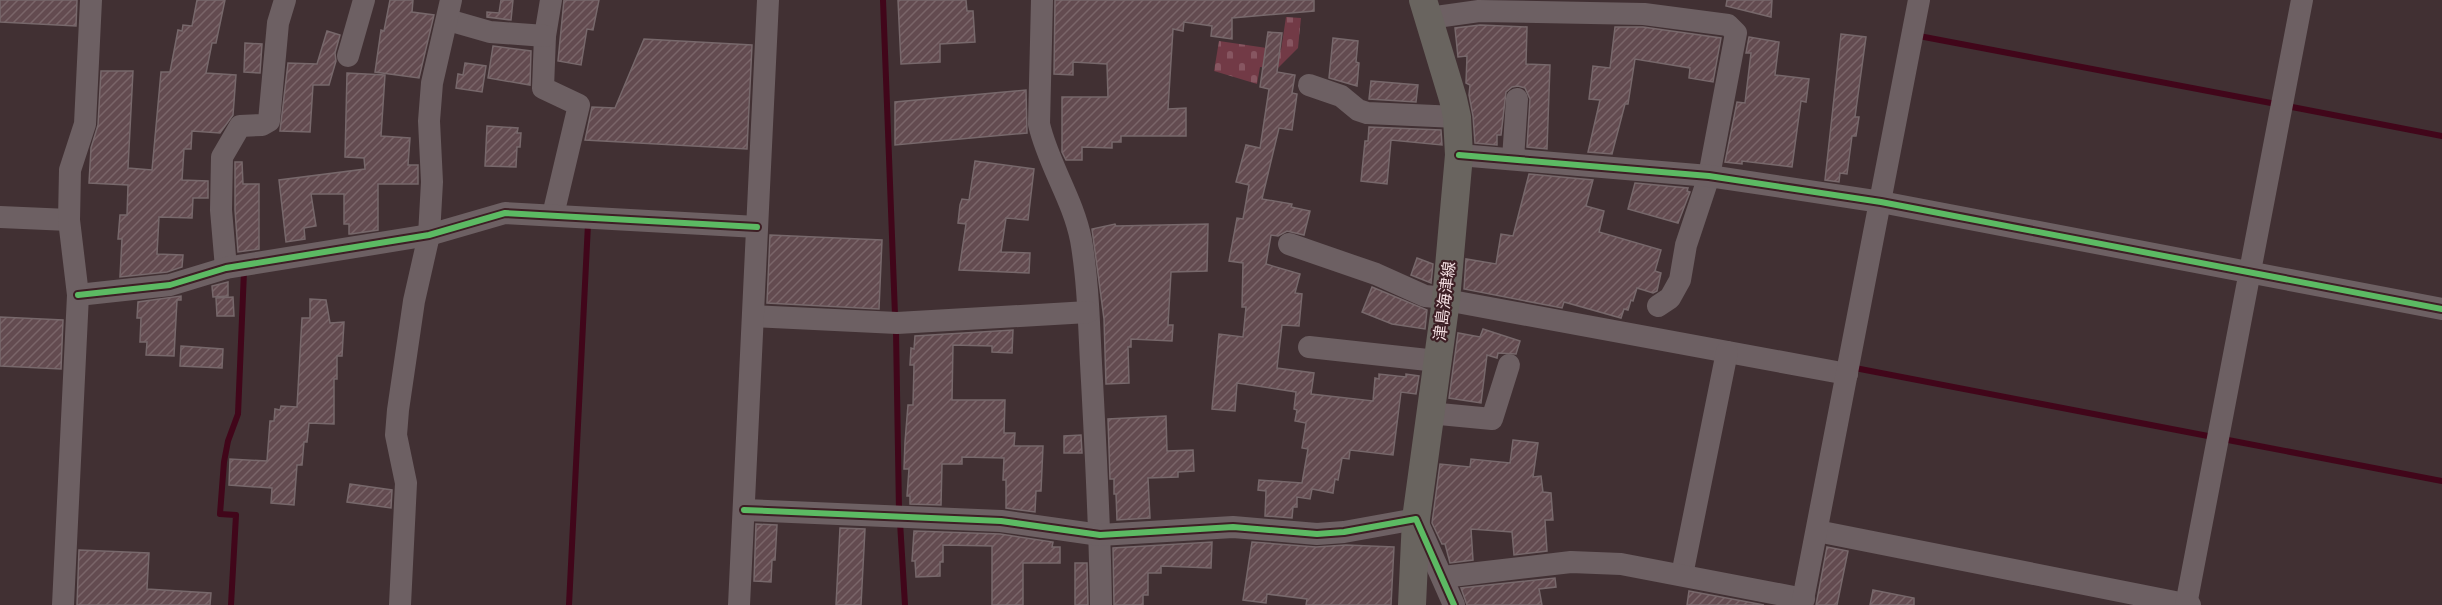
<svg xmlns="http://www.w3.org/2000/svg" width="2442" height="605" font-family="Lora,'Noto Sans JP',serif">
<defs>
<pattern id="cemetery-stones" width="16" height="16" patternUnits="userSpaceOnUse" patternTransform="scale(1.5)"><rect width="16" height="16" fill="#723a46"/><path d="M2 7V4a2 2 0 0 1 4 0v3zM10 15v-3a2 2 0 0 1 4 0v3z" fill="#875661"/></pattern>
<pattern id="building-hatch" width="6" height="6" patternUnits="userSpaceOnUse" patternTransform="scale(1.5)"><rect width="6" height="6" fill="#634b50"/><path d="M-1 1l2-2M0 6l6-6M5 7l2-2" fill="none" stroke="#7a6569"/></pattern>
</defs>
<rect width="100%" height="100%" fill="#413033"/>
<polygon fill="url(#cemetery-stones)" points="1286,17 1301,18 1298,48 1277,69 1260,67 1257,84 1214,71 1219,41 1281,50"/>
<g fill="none" stroke-linecap="round" stroke-linejoin="round">
<g stroke="#41061a" stroke-width="6">
<polyline points="883,0 895,315"/>
<polyline points="1919,36 2271,103"/>
<polyline points="2292,107 2442,136"/>
<polyline points="896,331 899,510"/>
<polyline points="1855,368 2208,436"/>
<polyline points="2228,440 2442,481"/>
<polyline points="900,522 905,605"/>
<polyline points="231,605 236,515 220,514 224,462 228,441 238,414 244,271"/>
<polyline points="569,605 588,224"/>
</g>
</g>
<g fill="url(#building-hatch)" stroke="#77686b" stroke-width="1.5">
<polygon points="0,0 77,0 76,26 0,22"/>
<polygon points="197,0 225,0 216,43 212,43 206,73 236,75 233,115 220,133 192,131 191,149 184,149 182,180 208,181 208,198 193,198 192,218 159,217 157,254 183,255 182,267 167,272 120,277 122,239 118,239 120,215 127,215 128,185 89,183 91,148 98,125 101,71 133,71 128,168 152,170 161,72 170,72 178,30 182,31 183,25 192,26"/>
<polygon points="390,0 413,0 412,12 434,15 419,78 375,72 381,30 384,31"/>
<polygon points="501,0 513,0 511,20 487,17 487,12 499,13"/>
<polygon points="564,0 599,0 593,30 587,29 581,65 558,61"/>
<polygon points="898,0 966,0 967,11 973,11 975,42 940,44 940,62 901,64"/>
<polygon points="1055,0 1314,0 1314,11 1232,18 1232,39 1211,36 1212,26 1184,22 1183,31 1173,29 1168,109 1186,108 1186,136 1121,136 1121,142 1112,142 1112,148 1082,147 1082,160 1066,160 1062,152 1062,97 1108,97 1107,64 1073,62 1073,75 1054,74"/>
<polygon points="1727,0 1772,0 1771,17 1726,6"/>
<polygon points="1480,25 1527,27 1526,64 1550,65 1547,149 1527,147 1530,99 1525,88 1518,86 1512,87 1506,92 1501,135 1497,135 1497,145 1475,143 1473,116 1469,95 1470,85 1466,83 1467,56 1458,57 1455,28"/>
<polygon points="1615,27 1643,27 1721,38 1713,82 1689,78 1690,68 1635,59 1628,104 1625,104 1612,154 1588,152 1600,100 1589,99 1593,66 1610,68"/>
<polygon points="327,31 340,35 335,53 336,61 329,85 313,85 310,132 280,131 288,63 317,64"/>
<polygon points="1268,32 1282,33 1277,72 1295,75 1292,93 1297,94 1292,130 1279,128 1262,199 1292,204 1291,207 1310,211 1304,235 1287,231 1278,236 1271,235 1266,264 1300,274 1295,293 1302,294 1299,326 1282,325 1277,368 1314,373 1311,394 1373,401 1375,378 1379,379 1379,374 1406,377 1406,374 1419,376 1416,394 1401,392 1393,455 1350,450 1349,459 1342,458 1338,480 1335,479 1333,493 1312,489 1310,499 1297,497 1297,507 1293,507 1292,518 1265,516 1266,491 1258,490 1259,480 1302,483 1308,449 1302,448 1306,423 1295,421 1297,410 1294,409 1296,392 1237,383 1235,411 1212,409 1219,334 1243,337 1246,307 1242,307 1243,263 1229,261 1237,218 1243,219 1249,185 1236,182 1246,145 1260,148 1269,89 1260,87"/>
<polygon points="1841,34 1866,37 1855,117 1859,117 1856,136 1852,136 1847,174 1840,173 1839,182 1825,180"/>
<polygon points="1749,37 1779,42 1775,75 1809,79 1806,102 1801,101 1792,167 1742,161 1742,164 1725,162 1737,102 1745,103 1751,53 1746,53"/>
<polygon points="1333,38 1358,41 1356,62 1359,63 1357,86 1329,78"/>
<polygon points="644,39 752,45 747,149 585,140 592,107 615,108"/>
<polygon points="245,43 262,44 260,73 244,72"/>
<polygon points="493,46 531,51 530,85 488,78"/>
<polygon points="465,63 486,66 482,92 456,88 458,74 463,75"/>
<polygon points="347,73 385,75 381,136 410,138 408,165 418,165 418,184 378,184 378,230 351,234 349,234 349,224 344,224 344,194 311,194 316,226 304,228 305,239 286,242 279,180 365,169 364,158 345,157"/>
<polygon points="1371,81 1418,85 1416,102 1369,99"/>
<polygon points="1026,90 1027,133 895,145 895,102"/>
<polygon points="487,126 518,128 517,133 521,133 520,147 517,147 516,167 485,166"/>
<polygon points="1369,127 1441,130 1442,145 1391,140 1387,184 1361,181 1365,141 1368,141"/>
<polygon points="975,161 1034,169 1028,220 1006,218 1001,252 1030,253 1029,273 959,270 966,224 958,223 960,205 962,199 969,200"/>
<polygon points="235,162 242,162 243,184 259,184 259,249 238,252 235,210"/>
<polygon points="1529,174 1593,180 1586,206 1604,211 1599,232 1661,250 1655,271 1661,273 1657,291 1653,293 1637,288 1633,301 1631,300 1628,310 1624,309 1621,318 1564,302 1562,308 1464,289 1466,259 1496,264 1501,234 1513,236"/>
<polygon points="1635,183 1688,188 1687,191 1690,192 1678,223 1628,209"/>
<polygon points="1115,224 1116,226 1208,224 1207,271 1171,272 1168,325 1173,325 1172,341 1131,339 1131,347 1128,347 1129,383 1106,384 1104,319 1092,229"/>
<polygon points="770,235 882,240 879,309 767,303"/>
<polygon points="1417,258 1433,264 1431,283 1411,275"/>
<polygon points="228,282 228,296 213,297 212,286"/>
<polygon points="1372,287 1427,310 1425,329 1392,324 1362,312"/>
<polygon points="181,296 181,300 177,300 174,356 146,355 147,342 140,342 141,318 137,318 138,302"/>
<polygon points="233,297 234,316 217,316 216,298"/>
<polygon points="310,299 326,300 330,323 344,322 342,356 337,356 337,379 334,379 334,424 309,423 307,442 304,442 302,465 297,465 294,505 271,503 272,488 229,485 230,459 267,461 270,421 274,421 275,409 280,410 281,406 297,407 302,318 310,318"/>
<polygon points="0,317 63,320 61,369 0,366"/>
<polygon points="1483,329 1520,341 1516,354 1498,353 1497,358 1487,355 1481,403 1449,398 1458,333 1480,337"/>
<polygon points="1013,330 1012,353 992,352 992,346 953,345 952,400 1005,400 1004,433 1015,433 1014,446 1043,446 1041,491 1036,491 1035,512 1006,508 1006,480 1003,480 1004,458 962,457 962,464 942,464 941,505 910,504 910,496 907,496 909,469 904,469 905,442 908,405 913,405 914,365 910,365 911,348 914,349 915,336"/>
<polygon points="181,346 223,349 222,368 180,366"/>
<polygon points="1166,416 1167,451 1193,450 1194,471 1178,472 1178,477 1148,478 1150,518 1117,520 1116,494 1114,494 1114,479 1110,479 1108,419"/>
<polygon points="1081,435 1082,453 1064,453 1064,436"/>
<polygon points="1513,440 1538,443 1533,477 1541,476 1543,492 1551,493 1553,520 1545,520 1547,551 1514,555 1512,532 1471,529 1473,560 1450,563 1445,544 1442,544 1432,523 1440,464 1470,467 1471,459 1510,463"/>
<polygon points="350,484 392,490 391,508 347,502"/>
<polygon points="756,524 777,525 775,560 772,560 771,582 754,581"/>
<polygon points="840,528 865,529 861,605 836,605"/>
<polygon points="914,531 1000,534 1053,542 1052,547 1060,547 1060,563 1023,563 1023,605 992,605 992,546 943,545 943,562 940,562 940,576 916,577 915,561 912,561"/>
<polygon points="1212,542 1211,568 1161,566 1161,573 1148,573 1148,595 1143,595 1143,605 1114,605 1113,548"/>
<polygon points="1252,542 1316,547 1346,545 1394,547 1391,605 1306,605 1307,599 1267,594 1266,603 1243,600"/>
<polygon points="1827,547 1848,551 1837,605 1816,605"/>
<polygon points="79,550 149,553 147,589 211,593 210,605 77,605"/>
<polygon points="1075,563 1087,563 1088,605 1075,605"/>
<polygon points="1555,578 1556,587 1539,589 1542,605 1467,605 1461,588"/>
<polygon points="1873,590 1914,598 1914,605 1870,605"/>
<polygon points="1689,591 1764,605 1687,605"/>
</g>
<g fill="none" stroke-linecap="round" stroke-linejoin="round">
<g stroke="#6d6063" stroke-width="22">
<polyline points="551,0 545,36 543,88 579,105 553,215"/>
<path d="M 1042,0 L 1039,124 C 1048,164 1073,199 1081,240 C 1089,286 1089,334 1092,381 C 1096,456 1100,530 1101,605"/>
<polyline points="1429,18 1479,11 1644,14 1728,25 1736,33 1709,176 1686,245 1680,280 1670,298 1658,306"/>
<polyline points="448,20 490,32 545,36"/>
<polyline points="348,56 364,0"/>
<polyline points="1309,85 1341,96 1358,110 1367,113 1457,117"/>
<polyline points="1459,155 1709,176 1881,202 2442,309"/>
<polyline points="1513,159 1517,99"/>
<polyline points="0,217 69,220"/>
<polyline points="1289,244 1376,274 1425,296 1446,298"/>
<polyline points="226,268 221,210 222,157 240,126 262,125 269,121 278,23 285,0"/>
<polyline points="78,295 170,285 226,268 429,235 505,213 757,227"/>
<polyline points="1446,300 1847,374"/>
<polyline points="754,316 897,323 1088,312"/>
<polyline points="1309,347 1437,361"/>
<polyline points="1429,413 1492,419 1509,365"/>
<polyline points="744,510 1001,521 1100,535 1233,527 1317,534 1344,532 1416,519 1454,605"/>
<polyline points="1817,531 2190,605"/>
<polyline points="1682,575 1727,352"/>
<polyline points="1443,577 1571,562 1621,564 1804,599"/>
<polyline points="63,605 78,295 69,220 70,170 85,124 91,0"/>
<polyline points="400,605 406,483 396,435 398,410 414,301 429,235 432,182 429,121 432,83 451,0"/>
<polyline points="739,605 768,0"/>
<polyline points="1802,605 1919,0"/>
<polyline points="2186,605 2302,0"/>
</g>
<polyline stroke="#69645f" stroke-width="28" points="1412,605 1416,519 1446,300 1459,155 1457,117 1453,99 1423,0"/>
<g stroke="#3d1f25" stroke-width="10">
<g id="cycleway">
<polyline points="1459,155 1709,176 1881,202 2442,309"/>
<polyline points="78,295 170,285 226,268 429,235 505,213 757,227"/>
<polyline points="744,510 1001,521 1100,535 1233,527 1317,534 1344,532 1416,519 1454,605"/>
</g>
</g>
<use href="#cycleway" stroke="#5cba63" stroke-width="6"/>
</g>
<g text-anchor="middle" stroke-width="4.5" stroke-linejoin="round" paint-order="stroke">
<g font-size="16" fill="#f6e1e4" stroke="#3d1f25">
<text transform="translate(1444 301) rotate(-83)" y="6">津島海津線</text>
</g>
</g>
</svg>
